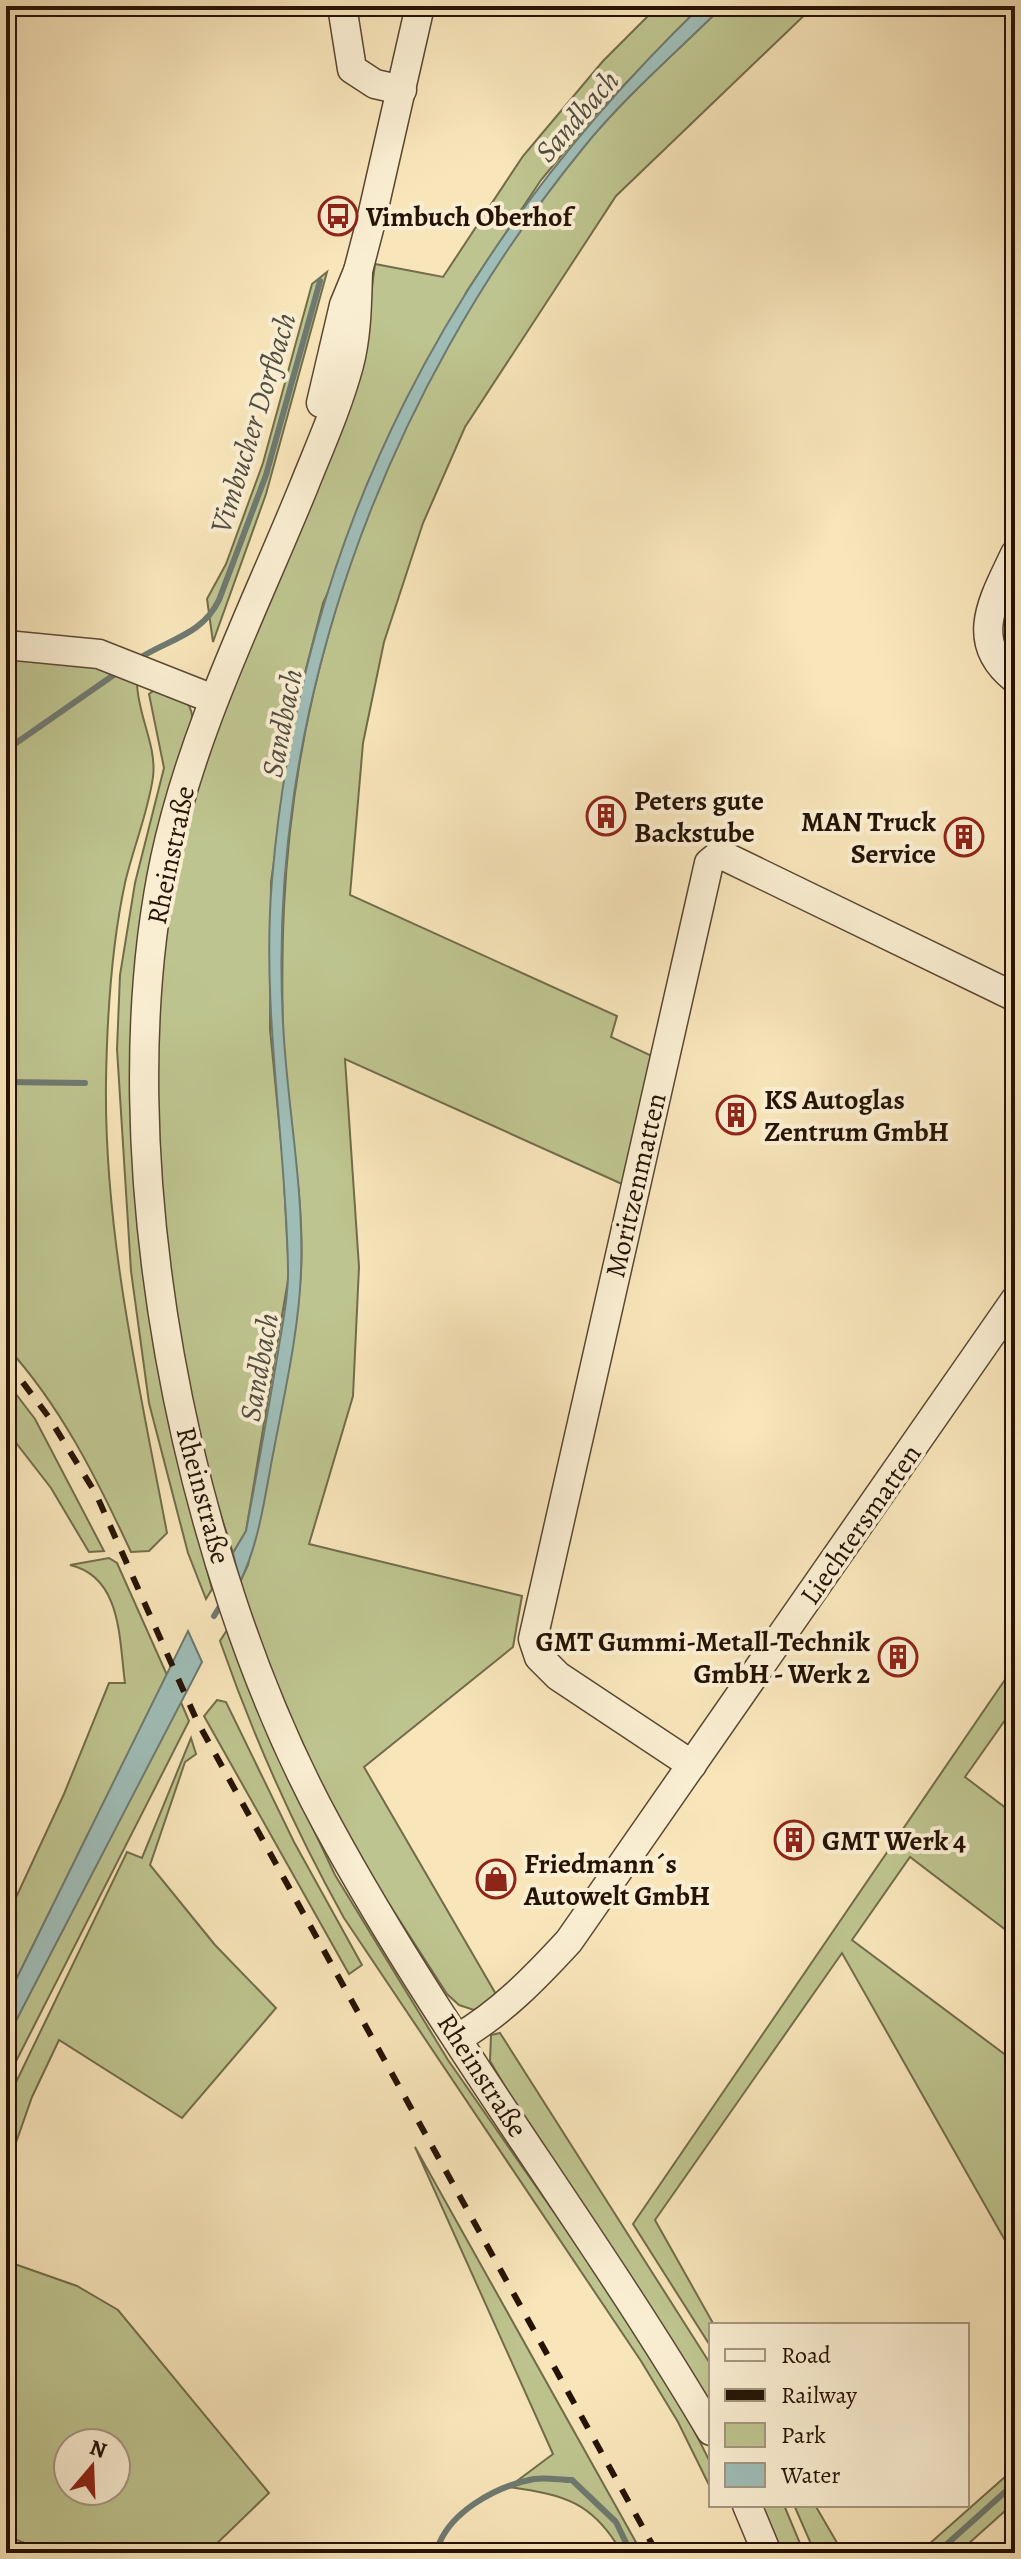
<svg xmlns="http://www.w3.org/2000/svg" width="1021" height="2559" font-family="Alegreya,serif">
<rect width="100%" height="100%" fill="#f8e5ba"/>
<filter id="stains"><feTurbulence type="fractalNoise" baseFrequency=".0025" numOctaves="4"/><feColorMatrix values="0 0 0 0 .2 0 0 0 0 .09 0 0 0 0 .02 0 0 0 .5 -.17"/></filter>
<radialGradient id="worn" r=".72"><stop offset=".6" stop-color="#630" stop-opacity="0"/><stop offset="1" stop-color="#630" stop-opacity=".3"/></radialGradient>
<g fill="#bec48f" stroke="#726c4a" stroke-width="2" fill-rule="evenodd">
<polygon points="658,6 701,6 594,116 541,180 467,291 323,603 298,700 271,882 270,1029 283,1162 289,1274 246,1531 233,1553 199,1447 178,1337 159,1202 154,997 184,819 227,692 365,342 375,264 443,277 523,156 603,61"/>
<path d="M 723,6 L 814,6 L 616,196 L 465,427 L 423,523 L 384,642 L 363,743 L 350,895 L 617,1016 L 611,1037 L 652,1056 L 622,1184 L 345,1059 L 359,1267 L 353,1396 L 309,1544 L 522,1596 L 513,1647 L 364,1767 L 497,1996 L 474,2010 L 459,2005 L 447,1994 L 342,1831 L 286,1714 L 240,1582 L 248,1565 C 260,1504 271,1443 283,1381 C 290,1346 299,1309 301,1272 C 305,1193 286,1114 283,1035 C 282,993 282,949 284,907 C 297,633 408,356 585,145 C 627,95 677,51 723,6 Z"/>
<polygon points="327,272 266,494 213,642 207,599 226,564 263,463 312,284"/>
<path d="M 6,658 L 114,668 L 137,682 C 137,714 157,745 153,777 C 148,813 133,848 125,883 C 111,948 107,1016 106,1082 C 104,1234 139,1384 167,1533 L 149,1551 L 131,1552 C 97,1479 61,1406 6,1346 Z"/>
<path d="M 156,689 L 187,701 C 189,706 193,713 192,718 C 190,741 175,765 170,787 C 158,832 150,878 142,924 C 107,1143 156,1377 212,1589 L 206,1599 L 188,1553 L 149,1403 L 131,1271 L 117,1049 L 120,975 L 135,883 L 164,768 L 149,694 Z"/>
<polygon points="6,1381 35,1419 104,1551 89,1552 51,1488 6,1430"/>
<path d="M 109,1558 L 117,1563 L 167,1675 L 6,2000 L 6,1919 L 64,1794 L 109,1683 L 125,1683 C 119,1639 122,1577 70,1565 Z"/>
<path d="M 227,1630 L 267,1731 L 335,1875 L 448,2060 L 634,2327 L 684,2410 L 711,2464 L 711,2489 L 678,2422 L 641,2361 L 344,1918 C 295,1830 253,1736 220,1641 Z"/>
<polygon points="1015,1665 1015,1706 965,1777 1015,1815 1015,1937 910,1857 852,1940 1015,2062 1015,2258 842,1953 655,2220 714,2325 711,2325 711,2347 633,2224"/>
<polygon points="180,1700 189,1721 6,2081 6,2040"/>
<polygon points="217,1700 226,1702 294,1842 362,1965 349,1974 204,1716"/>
<polygon points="191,1738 196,1754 185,1762 150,1865 215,1945 276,2008 182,2118 59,2040 32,2097 6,2171 6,2103 127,1852 142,1858"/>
<polygon points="500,2033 711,2365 711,2412 555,2171 490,2061 491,2035"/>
<path d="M 415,2147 L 642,2553 L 622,2553 C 593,2502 565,2495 509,2487 L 553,2454 Z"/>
<path d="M 6,2261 L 77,2286 L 118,2310 L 269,2493 L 207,2553 L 52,2553 L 6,2536 ZM 68,2443 L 116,2443 L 116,2491 L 68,2491 Z"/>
<polygon points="1015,2468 1015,2502 958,2553 919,2553"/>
<polygon points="757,2505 784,2505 804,2553 777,2553"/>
<polygon points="794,2505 815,2505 843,2553 815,2553"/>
</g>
<g fill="#9fbdb7" stroke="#6f7970" stroke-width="2">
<path d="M 701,6 L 723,6 C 677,52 625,96 584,147 C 383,393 262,719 284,1039 C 289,1116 304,1193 301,1271 C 299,1330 285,1391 274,1449 C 265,1494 260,1541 240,1582 L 233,1553 L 246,1531 C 257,1472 268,1412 278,1352 C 282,1325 289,1296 288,1269 C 286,1139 261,1010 272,880 C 301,532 453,246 701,6 Z"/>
<polygon points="188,1631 202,1662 6,2040 6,2000"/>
</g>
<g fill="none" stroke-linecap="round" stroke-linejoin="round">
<g stroke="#6f7970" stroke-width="6">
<path d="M 138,659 C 169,639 202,635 219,600 L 266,475 L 320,281"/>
<polyline points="6,750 118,672"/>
<polyline points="6,1082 85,1083"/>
<polyline points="214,1616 219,1608"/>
<path d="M 436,2553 C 446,2513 496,2486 534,2479 C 546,2477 560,2480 572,2480 L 616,2522 L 631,2553"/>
<polyline points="937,2553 1015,2483"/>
</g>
<g stroke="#5a4832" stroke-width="31">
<g id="minor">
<polyline points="342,6 352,69 375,84 402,90"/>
<path d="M 358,271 C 357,303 357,334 349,365 C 338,406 320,446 304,486 C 254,609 193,728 165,859 C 103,1153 185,1564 328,1826 C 442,2036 590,2226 711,2431"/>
<polyline points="321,403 344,305 358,271 370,225 420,6"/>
<path d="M 1015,554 C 994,599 967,641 1015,679"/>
<polyline points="6,645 99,654 213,699"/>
<polyline points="692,1765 558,1676 539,1657 533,1639 709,863 720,854 1015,997"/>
<path d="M 458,2038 C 501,2013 535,1978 569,1941 L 1015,1300"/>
<polyline points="747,2505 767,2553"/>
</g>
</g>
<use href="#minor" stroke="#faeed2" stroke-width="28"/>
<polyline stroke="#261305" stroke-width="6" stroke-dasharray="14 14" stroke-linecap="butt" points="6,1360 48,1416 96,1494 197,1721 657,2553"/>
</g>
<defs>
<g id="bus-ring" transform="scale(2)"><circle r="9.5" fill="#faeed2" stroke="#8f2418" stroke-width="1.5"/><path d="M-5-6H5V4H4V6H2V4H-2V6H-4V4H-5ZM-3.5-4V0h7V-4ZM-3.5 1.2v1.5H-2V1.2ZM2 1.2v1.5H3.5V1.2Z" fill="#8f2418"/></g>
<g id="building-ring" transform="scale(2)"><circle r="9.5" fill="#faeed2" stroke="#8f2418" stroke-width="1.5"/><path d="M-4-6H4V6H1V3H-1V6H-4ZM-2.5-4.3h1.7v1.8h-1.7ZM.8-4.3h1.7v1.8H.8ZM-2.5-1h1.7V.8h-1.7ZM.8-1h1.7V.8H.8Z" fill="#8f2418"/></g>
<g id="shop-ring" transform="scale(2)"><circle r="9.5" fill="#faeed2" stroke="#8f2418" stroke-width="1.5"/><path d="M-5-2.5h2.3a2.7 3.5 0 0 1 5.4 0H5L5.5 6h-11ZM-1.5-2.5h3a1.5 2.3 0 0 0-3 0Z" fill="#8f2418"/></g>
</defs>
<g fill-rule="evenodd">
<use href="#bus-ring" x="338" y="216"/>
<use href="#building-ring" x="606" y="816"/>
<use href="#building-ring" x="964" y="837"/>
<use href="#building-ring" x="736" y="1115"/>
<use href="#building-ring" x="898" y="1657"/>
<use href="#building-ring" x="794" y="1840"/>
<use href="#shop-ring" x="496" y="1879"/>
</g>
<g text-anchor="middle" stroke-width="8" stroke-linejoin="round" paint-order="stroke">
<g font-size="28" font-weight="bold" fill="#261305" stroke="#faeed2" text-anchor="start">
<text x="366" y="226">Vimbuch Oberhof</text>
<text x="634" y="810">Peters gute<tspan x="634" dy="32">Backstube</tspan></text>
<text x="936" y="831" text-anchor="end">MAN Truck<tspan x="936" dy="32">Service</tspan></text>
<text x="764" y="1109">KS Autoglas<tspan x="764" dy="32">Zentrum GmbH</tspan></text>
<text x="870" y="1651" text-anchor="end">GMT Gummi-Metall-Technik<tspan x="870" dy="32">GmbH - Werk 2</tspan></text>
<text x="822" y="1850">GMT Werk 4</text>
<text x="524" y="1873">Friedmann´s<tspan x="524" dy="32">Autowelt GmbH</tspan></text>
</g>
<g font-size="28" fill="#261305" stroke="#faeed2">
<text transform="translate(170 855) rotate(-78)" y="10">Rheinstraße</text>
<text transform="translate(635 1185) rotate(-77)" y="10">Moritzenmatten</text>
<text transform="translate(204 1495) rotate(75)" y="10">Rheinstraße</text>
<text transform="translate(860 1524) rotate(-55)" y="10">Liechtersmatten</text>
<text transform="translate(483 2075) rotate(57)" y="10">Rheinstraße</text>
</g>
<g font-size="30" font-style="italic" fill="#504e43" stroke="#faeed2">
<text transform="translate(577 116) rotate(-49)" y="10">Sandbach</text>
<text transform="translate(253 423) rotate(-73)" y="10">Vimbucher Dorfbach</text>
<text transform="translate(282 723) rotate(-79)" y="10">Sandbach</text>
<text transform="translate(259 1367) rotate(-80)" y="10">Sandbach</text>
</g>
</g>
<rect width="1021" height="2559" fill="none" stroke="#f8e5ba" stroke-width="32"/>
<rect x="8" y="8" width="1005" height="2543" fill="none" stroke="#261305" stroke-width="4"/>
<rect x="16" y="16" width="989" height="2527" fill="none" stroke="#261305" stroke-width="2"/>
<rect x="709" y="2323" width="260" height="184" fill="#faeed2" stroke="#a59680" stroke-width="2"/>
<rect x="725" y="2349" width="40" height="12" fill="#faeed2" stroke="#a59680" stroke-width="2"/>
<text x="781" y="2363" font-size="24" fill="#261305">Road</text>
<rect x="725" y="2389" width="40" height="12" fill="#261305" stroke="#a59680" stroke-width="2"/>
<text x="781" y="2403" font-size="24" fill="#261305">Railway</text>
<rect x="725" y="2423" width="40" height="24" fill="#bec48f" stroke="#a59680" stroke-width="2"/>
<text x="781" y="2443" font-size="24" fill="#261305">Park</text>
<rect x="725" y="2463" width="40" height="24" fill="#9fbdb7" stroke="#a59680" stroke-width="2"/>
<text x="781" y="2483" font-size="24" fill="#261305">Water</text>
<g transform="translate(92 2467) rotate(19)"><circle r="38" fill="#faeed2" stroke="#a59680" stroke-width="2"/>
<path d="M0-6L14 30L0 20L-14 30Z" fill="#8f2418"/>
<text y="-12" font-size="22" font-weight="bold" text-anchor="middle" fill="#261305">N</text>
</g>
<rect width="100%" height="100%" filter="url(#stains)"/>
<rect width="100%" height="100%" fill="url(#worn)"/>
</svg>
